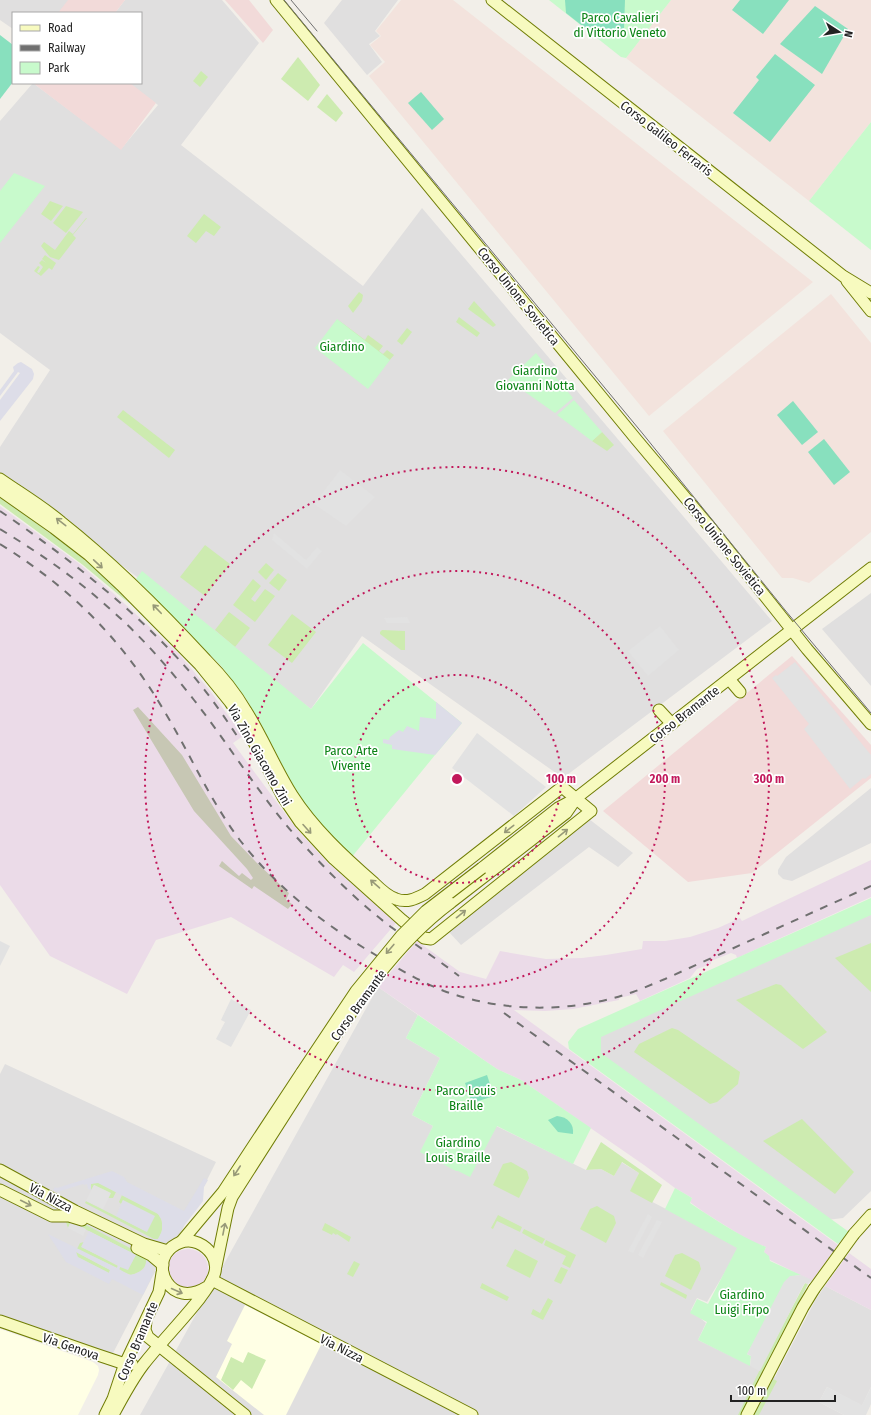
<svg xmlns="http://www.w3.org/2000/svg" width="871" height="1415" font-family="'Fira Sans Condensed',sans-serif">
<rect width="100%" height="100%" fill="#f2efe9"/>
<g fill="#e0dfdf">
<polygon points="0,0 69,0 59,13 13,13 13,29 0,20"/>
<polygon points="125,0 222,0 259,43 181,145 363,286 422,208 772,621 563,778 362,636 311,709 0,473 0,447 50,370 0,333 0,121 33,83 121,149 158,105 129,83 141,83 141,13 115,13"/>
<polygon points="342,0 398,0 375,31 380,36 369,44 382,62 367,75 324,23"/>
<polygon points="871,593 871,686 822,629"/>
<polygon points="871,788 871,843 792,881 783,879 778,874 778,870 786,857"/>
<polygon points="589,819 633,853 618,867 589,847 461,945 448,931"/>
<polygon points="871,912 871,1191 843,1218 827,1220 597,1053 596,1038"/>
<polygon points="378,987 418,1015 406,1038 440,1058 412,1115 433,1126 421,1152 496,1126 586,1170 601,1169 614,1176 621,1162 639,1173 631,1191 740,1247 707,1302 697,1298 691,1310 706,1323 698,1340 775,1377 816,1299 825,1286 871,1310 871,1387 862,1406 827,1387 819,1402 844,1415 140,1415"/>
<polygon points="5,1064 216,1162 179,1236 165,1244 155,1265 156,1270 112,1355 0,1317 0,1074"/>
</g>
<g fill="#f2dad9">
<polygon points="68,0 125,0 115,13 58,13"/>
<polygon points="225,0 249,0 273,30 263,43"/>
<polygon points="33,83 130,83 156,103 121,150"/>
<polygon points="792,656 871,745 871,778 752,873 688,882 603,811"/>
</g>
<g fill="#ebdbe8">
<polygon points="0,506 81,565 112,592 179,654 211,692 243,736 233,743 295,827 328,863 396,923 354,972 343,965 334,977 231,917 156,940 127,994 50,956 0,885"/>
<polygon points="871,860 871,897 737,958 736,955 731,953 711,961 711,964 697,969 690,978 640,1001 636,994 619,998 619,1000 573,1009 545,1011 514,1010 838,1245 812,1281 770,1260 764,1252 766,1247 750,1241 705,1213 690,1202 692,1198 675,1188 644,1165 521,1080 497,1069 378,987 417,941 460,972 486,979 500,951 546,959 582,958 606,955 642,949 643,941 665,941 690,937 718,928 740,918 742,921"/>
<circle cx="188" cy="1269" r="20"/>
<polygon points="849,1253 871,1269 871,1310 825,1286"/>
</g>
<g fill="#ffffe5">
<polygon points="245,1305 322,1343 286,1415 264,1415 216,1377 232,1344 227,1341"/>
<polygon points="0,1329 93,1362 98,1366 99,1370 98,1375 78,1415 0,1415"/>
</g>
<g fill="#f3e3dd">
<polygon points="401,0 453,0 813,282 649,416 369,76 385,62 370,45 381,36 376,31"/>
<polygon points="671,0 871,0 871,122 809,201 626,58"/>
<polygon points="831,294 871,343 871,532 809,583 793,578 782,578 663,431"/>
</g>
<polygon fill="#c7c7b4" points="138,707 182,755 231,836 257,863 289,893 286,900 292,904 288,909 254,886 252,889 219,866 222,861 239,876 242,873 251,880 253,878 247,869 194,811 133,710"/>
<g fill="#cdebb0">
<polygon points="298,57 320,85 308,101 281,79"/>
<polygon points="201,71 208,77 200,87 193,81"/>
<polygon points="327,94 343,113 336,122 317,107"/>
<polygon points="50,201 63,206 51,221 41,214"/>
<polygon points="66,206 83,212 66,233 53,223"/>
<polygon points="204,214 221,227 214,236 206,231 196,243 187,236"/>
<polygon points="86,218 87,218 73,235 76,238 59,260 50,257 41,246 44,242 55,250 69,231 73,234"/>
<polygon points="45,255 56,263 52,270 49,268 41,276 34,271 38,266 40,267 37,272 39,273 43,267 39,263 42,260 46,263 42,259"/>
<polygon points="359,292 363,295 362,301 353,313 348,306"/>
<polygon points="474,301 496,325 493,327 468,309"/>
<polygon points="459,317 480,333 477,337 456,322"/>
<polygon points="337,319 365,340 368,335 383,346 379,351 383,354 387,350 394,355 388,362"/>
<polygon points="407,328 412,332 402,345 397,341"/>
<polygon points="123,410 175,450 169,458 117,417"/>
<polygon points="602,432 614,445 607,451 592,441"/>
<path d="M 0,498 C 46,530 93,561 130,604 L 83,565 L 0,504 Z"/>
<polygon points="205,545 230,564 205,596 180,577"/>
<polygon points="266,563 274,570 266,580 258,572"/>
<polygon points="278,573 287,580 279,591 269,583"/>
<polygon points="253,579 261,586 251,599 255,602 265,589 275,596 255,622 233,605"/>
<polygon points="229,612 250,628 235,647 215,630"/>
<polygon points="292,614 316,632 292,663 268,645"/>
<polygon points="382,630 405,631 405,650 401,650 380,634 380,632"/>
<polygon points="871,943 871,992 835,958"/>
<polygon points="776,984 781,985 827,1032 803,1049 736,1000"/>
<polygon points="672,1028 678,1030 740,1072 738,1084 717,1102 710,1104 634,1052 639,1044"/>
<polygon points="802,1119 854,1172 835,1194 763,1141"/>
<polygon points="601,1142 662,1185 652,1203 630,1191 639,1173 622,1162 614,1176 601,1169 586,1170"/>
<polygon points="511,1162 527,1171 529,1178 519,1198 493,1185 503,1164"/>
<polygon points="97,1182 116,1192 113,1198 108,1198 110,1193 94,1185 91,1190 90,1184"/>
<path d="M 122,1195 L 156,1212 C 164,1219 164,1231 158,1239 L 154,1239 L 85,1203 L 86,1201 L 147,1232 L 123,1200 L 121,1204 L 119,1202 Z"/>
<polygon points="597,1206 614,1216 616,1223 606,1243 580,1229 590,1209"/>
<polygon points="498,1215 522,1227 520,1232 497,1221 493,1229 491,1228"/>
<path d="M 73,1218 L 147,1257 C 147,1268 141,1272 131,1275 L 119,1270 L 120,1267 L 136,1255 L 71,1222 L 68,1228 L 66,1222 L 68,1220 Z"/>
<polygon points="325,1223 351,1237 349,1242 337,1234 336,1235 333,1233 332,1235 322,1230"/>
<polygon points="524,1229 545,1239 542,1244 522,1233"/>
<polygon points="546,1240 576,1255 570,1268 562,1264 566,1256 544,1245"/>
<polygon points="84,1242 82,1247 118,1266 117,1268 77,1249 80,1243"/>
<polygon points="515,1249 538,1261 530,1278 506,1266"/>
<polygon points="76,1252 110,1270 109,1273 77,1257"/>
<polygon points="682,1253 699,1262 701,1269 691,1290 665,1276 675,1255"/>
<polygon points="354,1261 360,1264 353,1277 347,1274"/>
<polygon points="561,1267 568,1270 561,1284 554,1281"/>
<polygon points="661,1282 687,1295 686,1299 660,1285"/>
<polygon points="482,1283 509,1297 507,1301 480,1288"/>
<polygon points="805,1283 808,1284 741,1415 738,1415 764,1361"/>
<polygon points="548,1298 553,1301 543,1320 531,1314 533,1309 540,1313"/>
<polygon points="248,1352 266,1360 252,1389 241,1380 233,1390 221,1380 231,1357 243,1363"/>
<polygon points="773,1379 777,1381 759,1415 754,1415"/>
</g>
<g fill="#c8facc">
<polygon points="549,0 671,0 626,58 621,57"/>
<polygon points="871,122 871,250 809,201"/>
<polygon points="14,173 45,186 0,243 0,191"/>
<polygon points="337,319 390,360 368,389 315,348"/>
<polygon points="536,353 573,398 555,413 508,380"/>
<polygon points="574,400 602,432 592,441 557,415"/>
<polygon points="142,571 311,709 363,643 462,723 435,755 351,858 306,807 295,790 259,720 245,697 222,667 136,579"/>
<polygon points="871,898 871,915 601,1037 601,1053 849,1232 838,1244 569,1049 568,1042 578,1029"/>
<polygon points="418,1015 497,1069 521,1080 591,1128 573,1164 497,1126 470,1177 458,1171 456,1171 420,1152 433,1126 412,1115 440,1058 406,1038"/>
<path d="M 675,1188 L 692,1198 L 690,1203 C 714,1219 739,1236 766,1247 L 764,1252 L 769,1256 L 770,1261 L 801,1275 L 794,1276 L 747,1354 L 751,1356 L 750,1366 L 698,1340 L 707,1322 L 690,1313 L 697,1299 L 708,1304 L 737,1248 L 665,1209 Z"/>
</g>
<g fill="#88e0be">
<polygon points="565,0 625,0 624,28 599,39 566,13"/>
<polygon points="740,0 789,0 763,34 732,10"/>
<polygon points="815,6 848,29 822,74 780,44"/>
<polygon points="0,35 13,45 13,82 0,99"/>
<polygon points="775,54 815,85 770,142 733,113 759,80 756,77"/>
<polygon points="421,92 444,119 432,130 408,103"/>
<polygon points="793,401 818,432 802,445 777,415"/>
<polygon points="824,439 850,472 834,485 808,452"/>
<polygon points="487,1075 494,1096 472,1103 465,1083"/>
<path d="M 557,1116 C 568,1117 574,1124 573,1134 L 558,1132 L 548,1120 Z"/>
</g>
<g fill="#e2e2e2">
<polygon points="340,470 375,497 346,526 314,504"/>
<polygon points="274,533 306,560 317,547 322,551 307,569 272,540"/>
<polygon points="407,617 410,623 387,623 384,618"/>
<polygon points="660,626 679,650 648,676 628,651"/>
<polygon points="795,662 871,755 871,774 865,779 863,778 850,789 804,729 809,724 772,678 776,675 777,676"/>
<polygon points="477,733 546,787 514,816 452,768"/>
<polygon points="0,941 10,946 0,966"/>
<polygon points="231,999 251,1010 231,1047 216,1039 225,1022 221,1020"/>
<polygon points="94,1185 111,1193 103,1209 86,1201"/>
<polygon points="648,1214 652,1217 633,1253 628,1251"/>
<polygon points="657,1220 662,1222 643,1258 638,1255"/>
<polygon points="71,1221 86,1229 83,1236 68,1228"/>
<polygon points="801,1275 812,1280 808,1284 805,1283 803,1286 760,1371 750,1366 751,1356 747,1354 784,1282 790,1276"/>
<polygon points="827,1387 862,1405 871,1387 871,1404 866,1415 844,1415 819,1402"/>
</g>
<g fill="#dddde8" fill-rule="evenodd">
<polygon points="21,362 32,369 34,374 33,379 0,421 0,400 20,373 18,372 0,396 0,390 14,371 13,367 18,363"/>
<polygon points="436,702 462,723 435,755 392,749 392,745 383,743 383,739 389,740 390,737 399,730 403,732 407,726 419,731 420,717 436,719"/>
<polygon points="112,1171 124,1177 127,1182 184,1211 204,1178 208,1180 204,1187 203,1201 194,1213 176,1236 160,1244 153,1241 154,1239 158,1239 162,1231 162,1220 158,1214 98,1183 91,1184 91,1190 88,1189 87,1184 84,1185 83,1184 57,1192 53,1190 55,1187 57,1188"/>
<polygon points="123,1200 155,1216 147,1232 116,1216"/>
<path d="M 89,1231 L 136,1255 L 128,1270 L 120,1267 L 119,1269 L 129,1275 L 135,1274 L 143,1270 L 145,1267 L 147,1257 L 153,1260 L 152,1268 L 153,1274 L 143,1295 L 112,1279 L 109,1284 L 66,1262 L 48,1234 L 117,1268 L 118,1265 L 81,1247 ZM 76,1252 L 110,1270 L 109,1273 L 78,1257 Z"/>
</g>
<g fill="none" stroke-linecap="round" stroke-linejoin="round">
<g stroke="#707d05" stroke-width="13">
<g id="secondary">
<polyline points="276,0 636,439 710,527 807,649 871,724"/>
<polyline points="492,0 843,276 871,293"/>
<polyline points="847,281 871,311"/>
<path d="M 0,479 C 20,493 42,506 61,522 C 113,563 161,611 206,660 C 221,675 235,692 246,711 C 263,738 275,768 292,795 C 313,828 344,857 374,883 C 380,889 387,896 396,899 C 407,903 415,899 425,894 L 562,787 L 591,811 L 431,939 L 424,938 L 402,920 L 334,859 L 300,822 L 283,797 L 241,718 L 230,702 L 200,665 L 121,585 L 89,555 L 54,528 L 0,490"/>
<polyline points="729,679 740,692"/>
<polyline points="659,710 672,724"/>
<polyline points="482,868 558,808 575,799 871,568"/>
<polyline points="450,903 566,813 575,800"/>
<polyline points="0,1170 75,1211 144,1244 168,1251"/>
<polyline points="0,1190 52,1216 69,1216 82,1220"/>
<polyline points="854,1234 871,1215"/>
<polyline points="181,1242 223,1192 302,1072"/>
<polyline points="137,1248 151,1255 163,1265"/>
<polyline points="216,1266 228,1208 232,1197 310,1075"/>
<polyline points="212,1280 472,1415"/>
<polyline points="0,1321 95,1354 125,1364 132,1364"/>
<polyline points="146,1321 145,1330 148,1337 245,1415"/>
<polyline points="105,1415 113,1399 124,1366 159,1292 162,1273"/>
<path d="M 113,1415 C 122,1398 131,1381 143,1365 C 161,1342 182,1321 200,1298 C 206,1289 213,1282 215,1272 C 218,1259 209,1248 198,1243 C 189,1239 180,1241 172,1247 C 149,1265 170,1310 207,1287"/>
<polyline points="747,1415 803,1307 814,1289"/>
</g>
</g>
<use href="#secondary" stroke="#f7fabf" stroke-width="11"/>
<g stroke="#707070" stroke-width="1">
<polyline points="284,0 643,434 785,610 871,713"/>
<polyline points="291,0 317,31"/>
</g>
<g stroke="#707070" stroke-width="2" stroke-dasharray="8 8" stroke-linecap="butt">
<path d="M 0,511 C 66,556 138,612 190,672 C 208,693 224,716 239,739"/>
<path d="M 0,529 C 39,553 76,578 110,609 C 141,636 168,667 194,700 C 230,746 261,798 301,842 C 328,872 358,902 391,927 C 413,943 437,959 459,976"/>
<path d="M 0,544 C 72,589 123,640 166,714 C 191,756 210,800 239,839 C 272,882 317,919 364,948 C 389,963 416,980 444,991 C 504,1013 573,1013 633,992 C 644,988 655,983 665,979 L 871,886"/>
<polyline points="504,1013 871,1278"/>
</g>
<g stroke="#707d05" stroke-width="13" stroke-linecap="butt">
<g id="secondary-bridge">
<polyline points="302,1072 356,991 401,936 426,911 482,868"/>
<path d="M 310,1075 C 350,1013 390,948 450,903"/>
<polyline points="814,1289 854,1234"/>
</g>
</g>
<use href="#secondary-bridge" stroke="#f7fabf" stroke-width="11"/>
</g>
<defs><path id="oneway-shaft" d="M-6 0H5M1.5-3L5.5 0L1.5 3" fill="none" stroke-width="1.6" stroke-linecap="round" stroke-linejoin="round"/></defs>
<g stroke="#979978">
<use href="#oneway-shaft" transform="translate(61 522) rotate(-142)"/>
<use href="#oneway-shaft" transform="translate(98 564) rotate(43)"/>
<use href="#oneway-shaft" transform="translate(157 609) rotate(-134)"/>
<use href="#oneway-shaft" transform="translate(307 829) rotate(48)"/>
<use href="#oneway-shaft" transform="translate(509 829) rotate(142)"/>
<use href="#oneway-shaft" transform="translate(563 833) rotate(-39)"/>
<use href="#oneway-shaft" transform="translate(375 884) rotate(-139)"/>
<use href="#oneway-shaft" transform="translate(461 914) rotate(-39)"/>
<use href="#oneway-shaft" transform="translate(390 949) rotate(130)"/>
<use href="#oneway-shaft" transform="translate(237 1171) rotate(123)"/>
<use href="#oneway-shaft" transform="translate(26 1203) rotate(27)"/>
<use href="#oneway-shaft" transform="translate(224 1229) rotate(-79)"/>
<use href="#oneway-shaft" transform="translate(177 1291) rotate(24)"/>
</g>
<g fill="none" stroke="#c2185b" stroke-width="2" stroke-dasharray="2 4">
<circle cx="457" cy="779" r="104"/>
<circle cx="457" cy="779" r="208"/>
<circle cx="457" cy="779" r="312"/>
</g>
<g text-anchor="middle" stroke-width="3.5" stroke-linejoin="round" paint-order="stroke">
<g font-size="13" fill="#0c8416" stroke="#fff">
<text x="620" y="22">Parco Cavalieri<tspan x="620" dy="15">di Vittorio Veneto</tspan></text>
<text x="342" y="351">Giardino</text>
<text x="535" y="375">Giardino<tspan x="535" dy="15">Giovanni Notta</tspan></text>
<text x="351" y="755">Parco Arte<tspan x="351" dy="15">Vivente</tspan></text>
<text x="466" y="1095">Parco Louis<tspan x="466" dy="15">Braille</tspan></text>
<text x="458" y="1147">Giardino<tspan x="458" dy="15">Louis Braille</tspan></text>
<text x="742" y="1299">Giardino<tspan x="742" dy="15">Luigi Firpo</tspan></text>
</g>
<g font-size="13" fill="#222" stroke="#fff">
<text transform="translate(667 138) rotate(38)" y="5">Corso Galileo Ferraris</text>
<text transform="translate(519 296) rotate(51)" y="5">Corso Unione Sovietica</text>
<text transform="translate(725 546) rotate(51)" y="5">Corso Unione Sovietica</text>
<text transform="translate(684 714) rotate(-38)" y="5">Corso Bramante</text>
<text transform="translate(260 755) rotate(60)" y="5">Via Zino Giacomo Zini</text>
<text transform="translate(358 1005) rotate(-54)" y="5">Corso Bramante</text>
<text transform="translate(51 1197) rotate(28)" y="5">Via Nizza</text>
<text transform="translate(137 1341) rotate(-67)" y="5">Corso Bramante</text>
<text transform="translate(71 1346) rotate(19)" y="5">Via Genova</text>
<text transform="translate(342 1348) rotate(27)" y="5">Via Nizza</text>
</g>
</g>
<circle cx="457" cy="779" r="6" fill="#c2185b" stroke="#fff" stroke-width="2"/>
<g font-size="12" text-anchor="middle" font-weight="bold" fill="#c2185b" stroke="#fff" stroke-width="3.5" stroke-linejoin="round" paint-order="stroke">
<text x="561" y="783">100 m</text>
<text x="665" y="783">200 m</text>
<text x="769" y="783">300 m</text>
</g>
<rect x="12" y="12" width="130" height="72" fill="#ffffff" stroke="#a7a7a7"/>
<rect x="20" y="25" width="20" height="6" fill="#f7fabf" stroke="#a7a7a7"/>
<text x="48" y="32" font-size="12" fill="#222222">Road</text>
<rect x="20" y="45" width="20" height="6" fill="#707070" stroke="#a7a7a7"/>
<text x="48" y="52" font-size="12" fill="#222222">Railway</text>
<rect x="20" y="62" width="20" height="12" fill="#c8facc" stroke="#a7a7a7"/>
<text x="48" y="72" font-size="12" fill="#222222">Park</text>
<g transform="translate(839 32) rotate(102)" stroke="#ffffff" stroke-width="3" paint-order="stroke">
<path d="M0-3L7 15L0 10L-7 15Z" fill="#222222"/>
<text y="-6" font-size="11" font-weight="bold" text-anchor="middle" fill="#222222">N</text>
</g>
<path d="M731 1395v6h104v-6" fill="none" stroke="#222222" stroke-width="2"/>
<text x="737" y="1395" font-size="12" fill="#222222" stroke="#ffffff" stroke-width="3" paint-order="stroke">100 m</text>
</svg>
